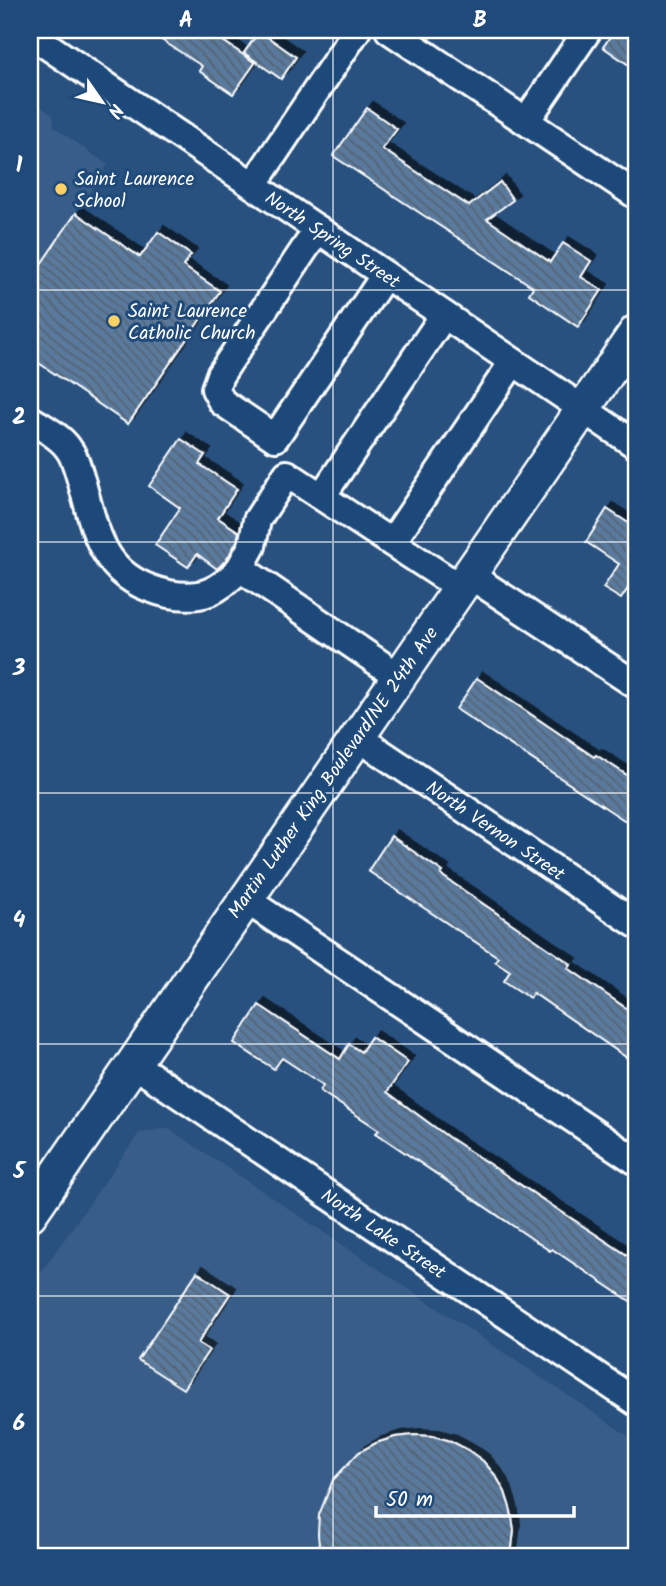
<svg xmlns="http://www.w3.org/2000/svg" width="666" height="1586" font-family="Kalam,sans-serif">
<defs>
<pattern id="building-back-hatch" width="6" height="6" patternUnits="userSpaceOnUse" patternTransform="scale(1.75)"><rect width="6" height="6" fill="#5a7a9d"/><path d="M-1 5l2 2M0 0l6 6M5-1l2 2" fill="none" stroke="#536374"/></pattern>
<filter id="shadow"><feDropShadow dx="6" dy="-6" stdDeviation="0" flood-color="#0009"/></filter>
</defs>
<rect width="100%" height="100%" fill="#28517f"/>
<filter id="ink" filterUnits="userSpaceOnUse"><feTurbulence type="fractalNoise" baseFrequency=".0143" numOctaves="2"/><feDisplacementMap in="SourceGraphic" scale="14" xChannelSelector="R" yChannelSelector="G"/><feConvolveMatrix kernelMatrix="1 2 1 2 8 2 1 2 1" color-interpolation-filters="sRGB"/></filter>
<g filter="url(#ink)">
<g fill="#375d88">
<polygon points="30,99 53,115 54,127 108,165 30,280"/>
<polygon points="168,1128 636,1441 636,1556 30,1556 30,1288 139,1133"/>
</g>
<g fill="url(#building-back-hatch)" stroke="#fff" stroke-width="2" filter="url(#shadow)">
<polygon points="146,30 207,30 255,63 233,94 199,71 202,66"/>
<polygon points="615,30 625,30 636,37 636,70 603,47"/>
<polygon points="259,31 296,57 281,79 244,53"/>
<polygon points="367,108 397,129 382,149 469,206 500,182 513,200 487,219 550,262 563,243 591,261 581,277 602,290 578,327 529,294 533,287 333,156"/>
<polygon points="76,213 140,257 158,232 191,255 183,266 220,291 128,424 30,357 30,280"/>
<polygon points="181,439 205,455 199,464 237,489 218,518 239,532 237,541 227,559 217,569 197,554 188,567 155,545 180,508 149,486"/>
<polygon points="607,509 636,528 636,576 621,599 603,588 619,564 586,542"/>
<polygon points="477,678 594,757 596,755 636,781 636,828 456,709"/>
<polygon points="391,836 443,872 441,875 571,964 568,968 636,1015 636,1064 533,993 530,998 504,981 510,971 495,961 498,957 368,871"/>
<polygon points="259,1005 340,1059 349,1044 361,1052 371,1037 408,1062 387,1092 448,1137 636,1261 636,1305 552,1249 550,1251 376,1133 379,1130 320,1091 323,1085 282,1058 274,1069 234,1043"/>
<polygon points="197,1272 230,1294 198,1343 209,1350 183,1389 138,1360"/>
<polygon points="414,1435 433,1436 451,1441 468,1450 483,1461 496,1476 505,1492 511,1511 514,1530 511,1556 320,1556 318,1534 319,1515 333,1480 359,1452 376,1443 395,1437"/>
</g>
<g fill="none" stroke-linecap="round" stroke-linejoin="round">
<g stroke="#fff" stroke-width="32">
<g id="minor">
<polyline points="389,30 636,195"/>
<polyline points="30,34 636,445"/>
<polyline points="526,121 588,30"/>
<polyline points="253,185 357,30"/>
<polyline points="318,229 220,375 215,389 222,402 275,438 385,275"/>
<path d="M 30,419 C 42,427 60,436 68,448 C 76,458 78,471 82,483 C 97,538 104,580 169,594 C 201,600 219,592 240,568"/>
<polyline points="322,496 444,315"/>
<polyline points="392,542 513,362"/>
<polyline points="468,574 636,685"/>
<polyline points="398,676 240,568 252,546 257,520 287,474 459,587"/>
<polyline points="356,736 636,924"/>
<polyline points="245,899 636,1161"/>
<polyline points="132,1063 636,1402"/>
</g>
</g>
<g stroke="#fff" stroke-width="38">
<polyline id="major" points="30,1214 636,332"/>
</g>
<use href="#minor" stroke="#1f4a7a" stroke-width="26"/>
<use href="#major" stroke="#1f4a7a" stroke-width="33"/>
</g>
</g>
<path fill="none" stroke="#fff" stroke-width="2" stroke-opacity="0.55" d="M 333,30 L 333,1556M 30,290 L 636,290M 30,542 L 636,542M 30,793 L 636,793M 30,1044 L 636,1044M 30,1296 L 636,1296"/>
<g fill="#ffd166" stroke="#1f4a7a" stroke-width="2.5">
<circle cx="61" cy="189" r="7"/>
<circle cx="114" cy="321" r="7"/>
</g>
<g text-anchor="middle" stroke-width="6" stroke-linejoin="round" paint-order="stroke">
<g font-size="19" fill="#fff" stroke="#1f4a7a" text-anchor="start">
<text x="75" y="185">Saint Laurence<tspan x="75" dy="22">School</tspan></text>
<text x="128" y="317">Saint Laurence<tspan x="128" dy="22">Catholic Church</tspan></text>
</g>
<g font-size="19" fill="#fff" stroke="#1f4a7a">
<text transform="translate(333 239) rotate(34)" y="7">North Spring Street</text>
<text transform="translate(332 772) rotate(-55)" y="7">Martin Luther King Boulevard/NE 24th Ave</text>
<text transform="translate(496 830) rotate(34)" y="7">North Vernon Street</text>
<text transform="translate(384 1233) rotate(34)" y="7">North Lake Street</text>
</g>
</g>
<rect width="666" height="1586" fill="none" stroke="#1f4a7a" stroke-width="77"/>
<g transform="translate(102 102) rotate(124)" stroke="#1f4a7a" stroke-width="5" paint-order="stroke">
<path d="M0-5L12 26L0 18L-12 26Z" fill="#ffffff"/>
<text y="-10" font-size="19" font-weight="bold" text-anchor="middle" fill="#ffffff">N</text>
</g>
<path d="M376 1506v10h198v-10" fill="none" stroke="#ffffff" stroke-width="3.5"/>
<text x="386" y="1506" font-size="21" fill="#ffffff" stroke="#1f4a7a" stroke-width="5" paint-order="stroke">50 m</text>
<rect x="38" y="38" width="590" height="1510" fill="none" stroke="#fff" stroke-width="2.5"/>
<g font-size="23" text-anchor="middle" font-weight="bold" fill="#fff">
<text x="186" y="27">A</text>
<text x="480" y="27">B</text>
<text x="19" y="172">1</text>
<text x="19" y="424">2</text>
<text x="19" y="675">3</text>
<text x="19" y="927">4</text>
<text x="19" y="1178">5</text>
<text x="19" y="1430">6</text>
</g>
</svg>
